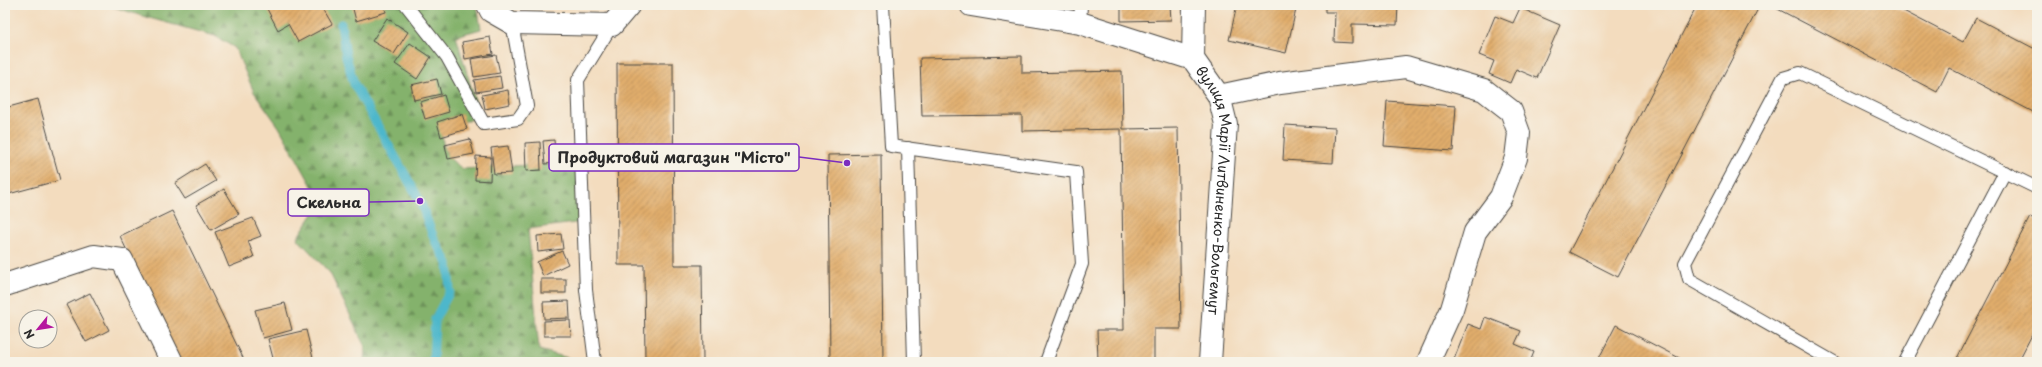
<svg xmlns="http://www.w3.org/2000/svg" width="2042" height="367" font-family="'Playpen Sans',sans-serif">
<defs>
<pattern id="forest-firs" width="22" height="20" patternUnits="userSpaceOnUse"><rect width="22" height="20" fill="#84b26c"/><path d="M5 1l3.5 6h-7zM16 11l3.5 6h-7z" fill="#6c9159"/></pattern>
<pattern id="building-hatch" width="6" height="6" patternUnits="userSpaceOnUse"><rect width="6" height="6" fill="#e1ad6c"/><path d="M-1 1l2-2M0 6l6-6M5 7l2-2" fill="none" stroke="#b78d59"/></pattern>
</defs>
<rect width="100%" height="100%" fill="#f7f3e8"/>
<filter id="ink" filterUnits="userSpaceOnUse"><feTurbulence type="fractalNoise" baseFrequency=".025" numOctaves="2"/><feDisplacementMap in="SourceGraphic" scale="8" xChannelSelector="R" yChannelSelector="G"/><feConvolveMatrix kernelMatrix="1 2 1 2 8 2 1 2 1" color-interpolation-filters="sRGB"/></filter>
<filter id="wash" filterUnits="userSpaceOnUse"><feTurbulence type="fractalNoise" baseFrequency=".012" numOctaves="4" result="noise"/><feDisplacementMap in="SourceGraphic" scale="16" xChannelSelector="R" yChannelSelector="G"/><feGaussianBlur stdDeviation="0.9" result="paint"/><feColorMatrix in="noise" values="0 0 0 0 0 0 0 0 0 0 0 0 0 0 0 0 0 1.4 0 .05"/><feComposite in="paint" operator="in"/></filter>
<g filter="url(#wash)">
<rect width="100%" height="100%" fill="#f3dcbe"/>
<path fill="url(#forest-firs)" stroke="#586e4c" d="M 108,5 L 477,5 L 481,29 L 456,36 L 480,117 L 442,128 C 442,149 445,157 463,169 L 581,162 L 583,222 L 528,229 L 539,350 L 583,362 L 364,362 L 365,346 L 330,273 L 297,238 L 321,202 L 279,127 L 254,92 L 235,48 L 215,36 L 142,16 Z"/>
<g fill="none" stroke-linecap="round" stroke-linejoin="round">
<polyline stroke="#4eb7cb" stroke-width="9" points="341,24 346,56 354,84 420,201 435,241 448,263 450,291 435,319 433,362"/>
</g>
<g id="blocks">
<g fill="url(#building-hatch)">
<polygon points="265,5 321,5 332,24 298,42 288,24 278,30"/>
<polygon points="352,5 384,5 386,12 356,21"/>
<polygon points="1121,5 1170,5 1171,20 1121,21"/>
<polygon points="1237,5 1263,5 1277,8 1278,5 1297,5 1286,53 1229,40"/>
<polygon points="1325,5 1398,5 1397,25 1352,24 1352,43 1334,42 1335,12 1325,12"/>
<polygon points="1697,5 1760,5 1618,277 1569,252"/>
<polygon points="1770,5 1892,5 1963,42 1976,18 2037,50 2037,114 1949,68 1937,92"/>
<polygon points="1520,8 1560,25 1537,78 1516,69 1510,83 1489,74 1494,61 1479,55 1495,16 1513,23"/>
<polygon points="387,18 408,32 394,54 372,41"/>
<polygon points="490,37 493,54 465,59 462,42"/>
<polygon points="410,43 431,57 417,79 395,64"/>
<polygon points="496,55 500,73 474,77 471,59"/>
<polygon points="1022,56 1022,73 1122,71 1123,129 1178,128 1181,329 1154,329 1154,362 1098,362 1097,330 1124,330 1121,129 1022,131 1022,115 922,116 920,58"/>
<polygon points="617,63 673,63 674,265 702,265 703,362 645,362 644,265 618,265"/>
<polygon points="500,76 502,88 476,92 474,80"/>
<polygon points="437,79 441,94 414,100 411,85"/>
<polygon points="508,90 510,104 485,109 482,95"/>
<polygon points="444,95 449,112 425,119 420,102"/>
<polygon points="38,99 60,180 5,195 5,108"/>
<polygon points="1387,101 1456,106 1453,151 1384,146"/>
<polygon points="462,114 467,129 441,137 437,122"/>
<polygon points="1285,125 1335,128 1333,163 1283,160"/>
<polygon points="470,139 474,154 448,159 445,145"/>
<polygon points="554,140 556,163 545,164 543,141"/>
<polygon points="540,142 541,170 526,171 525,143"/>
<polygon points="508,146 512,173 494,174 491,148"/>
<polygon points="881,154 883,362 830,362 828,155"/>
<polygon points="476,156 491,157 490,181 475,180"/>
<polygon points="205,164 216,181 185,199 175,183"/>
<polygon points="224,189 239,214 211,230 196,205"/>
<polygon points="172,211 245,362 180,362 120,236"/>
<polygon points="2030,217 2037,220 2037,325 2018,362 1955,362"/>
<polygon points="253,218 261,236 248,241 254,257 229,267 215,232"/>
<polygon points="561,234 563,249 538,252 537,236"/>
<polygon points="562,251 568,264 543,276 537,262"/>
<rect x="541" y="279" width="25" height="14"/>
<polygon points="90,293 109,330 86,342 66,305"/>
<polygon points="569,301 570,318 544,319 543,302"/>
<polygon points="285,303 292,330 263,338 255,310"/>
<polygon points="1485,317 1521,331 1515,344 1534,352 1530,362 1453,362 1468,324 1481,329"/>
<polygon points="570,320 571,336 544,336 544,321"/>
<polygon points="1616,325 1687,362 1597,362"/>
<polygon points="306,330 314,362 274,362 268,339"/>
</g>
</g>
</g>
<g filter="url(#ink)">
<use href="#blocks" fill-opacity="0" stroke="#494641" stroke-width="1"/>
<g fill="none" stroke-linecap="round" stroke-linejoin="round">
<g stroke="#494641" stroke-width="14">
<g id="lane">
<polyline points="406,5 447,57 484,124 518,119 527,106 512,23"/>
<polyline points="883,5 891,146 1076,172 1082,264 1046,362"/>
<polyline points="1080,23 1081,5"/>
<polyline points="908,148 914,362"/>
<polyline points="595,362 586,290 578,80 612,25"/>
<polyline points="1834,362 1689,279 1685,263 1783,78 1800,73 2037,188"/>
<polyline points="1905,362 2005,172"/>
</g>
</g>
<g stroke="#494641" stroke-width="24">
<g id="street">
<polyline points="488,5 491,11 512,23 612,25 629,5"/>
<path id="s1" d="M 971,5 L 1080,23 L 1193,59 L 1219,96 L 1226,124 L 1210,362"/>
<polyline points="1193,59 1194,5"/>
<polyline points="1219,96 1280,83 1406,67 1484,90 1511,111 1519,133 1516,158 1501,197 1475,232 1452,309 1428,362"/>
<polyline points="5,285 94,256 122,260 172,362"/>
</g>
</g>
<use href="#lane" stroke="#fff" stroke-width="12"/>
<use href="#street" stroke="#fff" stroke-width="22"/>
</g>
</g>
<g text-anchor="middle" stroke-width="3" stroke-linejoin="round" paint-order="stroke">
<g font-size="14" fill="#2b2b2b" stroke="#f7f3e8">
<text dy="5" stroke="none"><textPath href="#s1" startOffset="367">вулиця Марії Литвиненко-Вольгемут</textPath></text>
</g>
</g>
<path fill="none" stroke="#7b2cbf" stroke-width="1.5" d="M847 163L799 157M420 201L369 202"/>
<g fill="#7b2cbf" stroke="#f7f3e8" stroke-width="1.5">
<circle cx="847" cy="163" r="4"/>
<circle cx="420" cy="201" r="4"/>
</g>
<g fill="#f7f3e8" stroke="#7b2cbf" stroke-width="1.5">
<rect x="549" y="144" width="250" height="27" rx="4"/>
<rect x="288" y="189" width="81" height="27" rx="4"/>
</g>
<g font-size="15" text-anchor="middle" font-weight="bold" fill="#2b2b2b">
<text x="674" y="163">Продуктовий магазин "Місто"</text>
<text x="329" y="208">Скельна</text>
</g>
<rect width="2042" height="367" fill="none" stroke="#f7f3e8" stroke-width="20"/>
<g transform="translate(38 329) rotate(240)"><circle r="19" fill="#f7f3e8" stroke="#a5a39c"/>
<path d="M0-3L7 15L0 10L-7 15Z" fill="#b5179e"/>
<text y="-6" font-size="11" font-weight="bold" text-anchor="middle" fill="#2b2b2b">N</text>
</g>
</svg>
